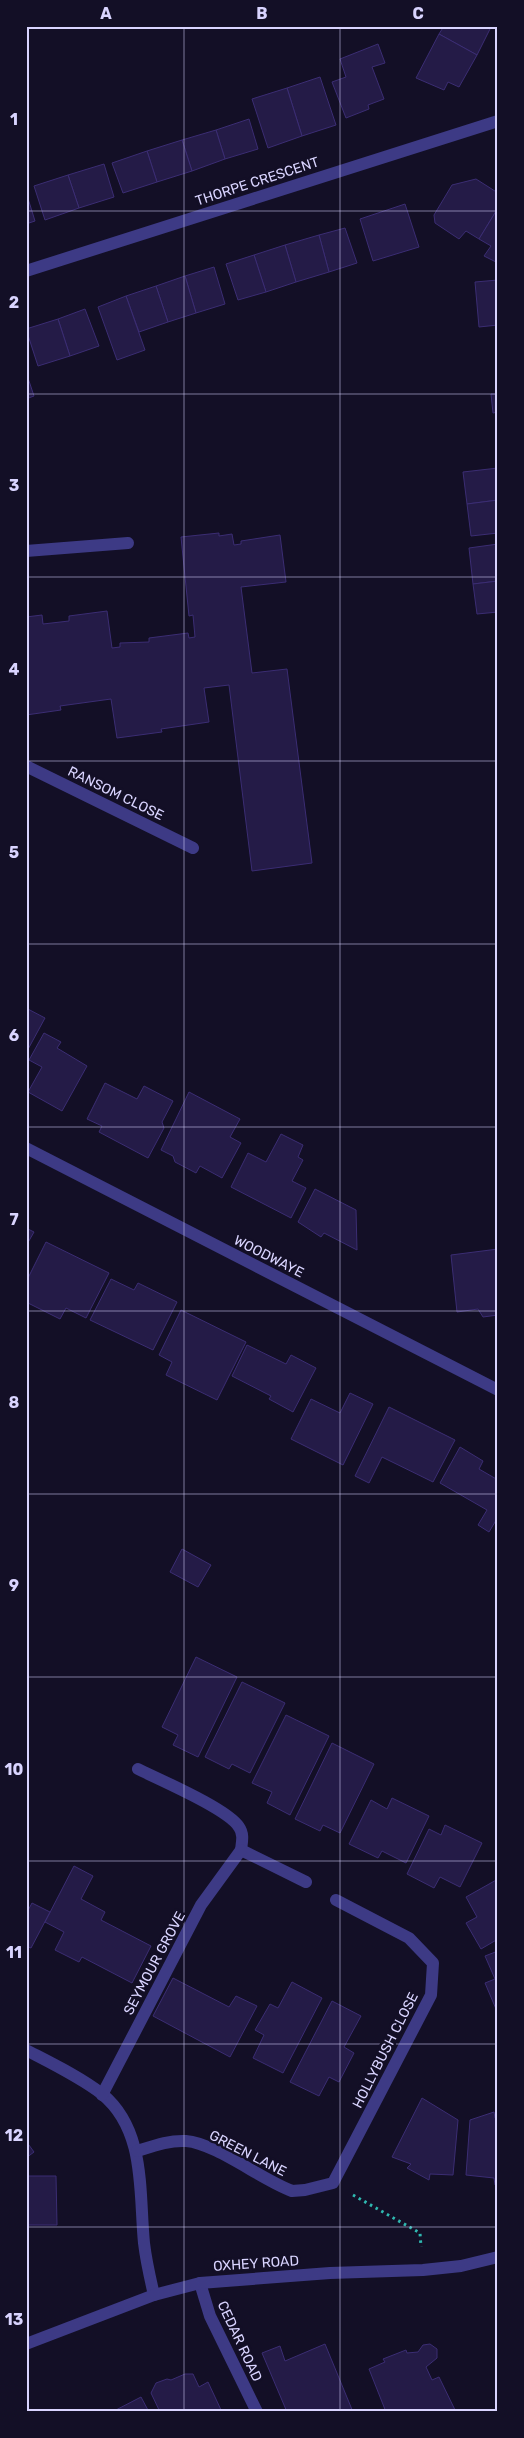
<svg xmlns="http://www.w3.org/2000/svg" width="524" height="2438" font-family="Rubik,sans-serif">
<rect width="100%" height="100%" fill="#130f26"/>
<g fill="#241b47" stroke="#3b2d73">
<polygon points="444,26 489,26 491,27 477,55 439,34"/>
<polygon points="439,34 477,55 459,87 448,82 444,90 416,78"/>
<polygon points="378,44 385,63 372,67 384,99 368,105 369,109 346,118 332,82 346,77 340,59"/>
<polygon points="320,77 336,125 302,136 287,88"/>
<polygon points="287,88 302,136 268,148 252,99"/>
<polygon points="249,119 258,149 225,159 216,130"/>
<polygon points="216,130 225,159 192,171 182,140"/>
<polygon points="182,140 192,171 157,182 147,151"/>
<polygon points="147,151 157,182 123,193 112,163"/>
<polygon points="104,164 114,197 79,208 68,175"/>
<polygon points="68,175 79,208 45,220 34,186"/>
<polygon points="476,179 498,193 498,208 479,239 466,231 459,239 435,223 434,215 452,185"/>
<polygon points="26,192 35,221 26,224"/>
<polygon points="405,204 419,247 373,261 360,219"/>
<polygon points="498,208 498,263 484,256 491,246 479,239"/>
<polygon points="345,228 357,263 329,272 319,235"/>
<polygon points="319,235 329,272 296,282 285,245"/>
<polygon points="285,245 296,282 266,292 254,255"/>
<polygon points="254,255 266,292 238,300 226,264"/>
<polygon points="214,267 225,304 196,313 185,276"/>
<polygon points="185,276 196,313 168,322 156,286"/>
<polygon points="498,280 498,325 479,327 475,282"/>
<polygon points="156,286 168,322 139,332 126,296"/>
<polygon points="126,296 145,350 117,360 98,307"/>
<polygon points="85,309 99,346 70,356 58,319"/>
<polygon points="58,319 70,356 38,366 26,329"/>
<polygon points="26,372 34,396 26,399"/>
<polygon points="491,394 498,394 498,412 493,413"/>
<polygon points="498,468 498,500 467,504 463,472"/>
<polygon points="498,500 498,533 471,536 467,504"/>
<polygon points="219,533 219,536 232,534 234,545 241,544 241,541 280,535 286,582 241,587 252,673 287,669 312,863 252,871 229,685 204,688 209,722 161,729 162,732 117,738 111,699 60,706 61,710 26,715 26,617 42,615 43,624 69,621 69,616 107,611 112,648 120,647 120,643 149,642 149,638 188,633 189,638 195,637 193,615 189,616 181,537"/>
<polygon points="498,544 498,581 473,584 469,548"/>
<polygon points="498,581 498,612 477,614 473,584"/>
<polygon points="26,1008 45,1018 26,1053"/>
<polygon points="44,1033 61,1042 57,1048 87,1066 62,1111 28,1092 42,1067 29,1060"/>
<polygon points="105,1083 137,1099 144,1086 173,1101 162,1122 164,1128 148,1158 99,1132 102,1126 87,1119"/>
<polygon points="189,1092 240,1119 230,1137 241,1143 222,1178 200,1166 196,1173 175,1162 173,1156 161,1150"/>
<polygon points="281,1134 303,1145 298,1157 303,1160 292,1181 306,1188 291,1218 231,1187 248,1153 266,1162"/>
<polygon points="315,1189 356,1210 357,1250 324,1233 321,1237 298,1222"/>
<polygon points="26,1228 34,1232 26,1246"/>
<polygon points="46,1242 109,1273 86,1318 66,1308 60,1319 26,1302 26,1282"/>
<polygon points="498,1249 498,1315 483,1317 478,1309 457,1312 451,1255"/>
<polygon points="111,1279 134,1290 138,1283 177,1302 153,1350 90,1320"/>
<polygon points="181,1310 246,1342 217,1400 166,1375 172,1362 159,1355"/>
<polygon points="247,1345 286,1364 291,1355 316,1368 293,1412 269,1399 271,1396 232,1376"/>
<polygon points="350,1393 373,1404 343,1465 291,1439 311,1399 340,1413"/>
<polygon points="389,1407 455,1440 433,1482 382,1457 369,1483 355,1476"/>
<polygon points="460,1447 483,1461 479,1469 498,1480 498,1517 489,1532 478,1525 487,1510 440,1483"/>
<polygon points="182,1549 211,1565 198,1587 170,1572"/>
<polygon points="196,1657 237,1677 198,1757 173,1745 178,1735 162,1727"/>
<polygon points="242,1682 285,1703 250,1773 232,1764 229,1769 205,1757"/>
<polygon points="286,1715 329,1736 290,1815 267,1803 272,1792 252,1783"/>
<polygon points="332,1743 374,1764 340,1833 323,1825 320,1831 295,1819"/>
<polygon points="392,1798 429,1816 406,1863 382,1851 378,1858 349,1844 371,1800 387,1809"/>
<polygon points="445,1825 482,1843 460,1887 440,1877 434,1888 407,1874 429,1829 441,1835"/>
<polygon points="74,1866 93,1876 81,1899 105,1912 101,1920 151,1946 132,1983 82,1957 79,1962 55,1950 64,1932 45,1922"/>
<polygon points="498,1879 498,1939 481,1949 466,1923 477,1917 466,1897"/>
<polygon points="32,1903 50,1912 31,1948 26,1946 26,1914"/>
<polygon points="498,1951 498,2008 496,2009 485,1983 495,1979 485,1956"/>
<polygon points="173,1978 229,2007 236,1996 257,2006 230,2057 153,2016"/>
<polygon points="292,1982 322,1998 283,2073 253,2058 264,2035 255,2030 270,2004 278,2008"/>
<polygon points="332,2001 361,2016 344,2047 354,2053 339,2082 329,2077 319,2096 290,2082"/>
<polygon points="422,2098 458,2120 453,2175 430,2174 429,2180 407,2168 411,2164 392,2157"/>
<polygon points="494,2112 495,2118 498,2117 498,2184 495,2185 494,2178 466,2175 470,2120"/>
<polygon points="26,2141 34,2152 26,2158"/>
<polygon points="26,2176 56,2176 57,2225 26,2225"/>
<polygon points="325,2344 353,2412 287,2412 262,2353 280,2346 285,2361"/>
<polygon points="430,2344 437,2349 437,2358 426,2367 432,2380 439,2377 456,2412 386,2412 369,2369 385,2362 383,2359 406,2350 407,2353 418,2352 423,2345"/>
<polygon points="185,2374 193,2374 199,2387 208,2382 222,2412 160,2412 151,2393 156,2383 167,2379 171,2380"/>
<polygon points="141,2397 149,2412 112,2412"/>
</g>
<g fill="none" stroke-linecap="round" stroke-linejoin="round">
<polyline stroke="#2fb8b0" stroke-width="3" stroke-dasharray="2.5 4" stroke-linecap="butt" points="353,2195 420,2233 421,2247"/>
<g stroke="#3d3a85" stroke-width="12">
<polyline points="26,271 498,121"/>
<polyline points="26,551 128,543"/>
<polyline points="26,766 193,848"/>
<polyline points="26,1148 498,1390"/>
<path d="M 138,1769 C 160,1780 228,1809 239,1827 C 244,1834 242,1842 241,1850 L 306,1882"/>
<path d="M 26,2050 C 51,2063 80,2077 102,2094 C 146,2130 139,2192 144,2243 C 146,2260 150,2278 154,2295"/>
<polyline points="102,2095 201,1905 241,1850"/>
<path d="M 137,2151 C 153,2146 169,2140 186,2141 C 215,2143 262,2180 292,2191 L 305,2190 L 333,2183 L 431,1995 L 433,1963 L 409,1938 L 336,1900"/>
<polyline points="200,2283 210,2316 257,2412"/>
<polyline points="26,2344 154,2295 200,2283 330,2273 423,2270 461,2266 498,2257"/>
</g>
</g>
<path fill="none" stroke="#d9d4ff" stroke-width="1" stroke-opacity="0.55" d="M 184,26 L 184,2412M 340,26 L 340,2412M 26,211 L 498,211M 26,394 L 498,394M 26,577 L 498,577M 26,761 L 498,761M 26,944 L 498,944M 26,1127 L 498,1127M 26,1311 L 498,1311M 26,1494 L 498,1494M 26,1677 L 498,1677M 26,1861 L 498,1861M 26,2044 L 498,2044M 26,2227 L 498,2227"/>
<g text-anchor="middle" stroke-width="5" stroke-linejoin="round" paint-order="stroke">
<g font-size="14" fill="#d9d4ff" stroke="#130f26">
<text transform="translate(257 181) rotate(-18)" y="5">THORPE CRESCENT</text>
<text transform="translate(116 793) rotate(26)" y="5">RANSOM CLOSE</text>
<text transform="translate(269 1256) rotate(27)" y="5">WOODWAYE</text>
<text transform="translate(154 1963) rotate(-62)" y="5">SEYMOUR GROVE</text>
<text transform="translate(385 2050) rotate(-63)" y="5">HOLLYBUSH CLOSE</text>
<text transform="translate(248 2153) rotate(27)" y="5">GREEN LANE</text>
<text transform="translate(256 2263) rotate(-4)" y="5">OXHEY ROAD</text>
<text transform="translate(240 2341) rotate(65)" y="5">CEDAR ROAD</text>
</g>
</g>
<rect width="524" height="2438" fill="none" stroke="#130f26" stroke-width="55"/>
<rect x="28" y="28" width="468" height="2382" fill="none" stroke="#d9d4ff" stroke-width="2"/>
<g font-size="16" text-anchor="middle" font-weight="bold" fill="#d9d4ff">
<text x="106" y="19">A</text>
<text x="262" y="19">B</text>
<text x="418" y="19">C</text>
<text x="14" y="125">1</text>
<text x="14" y="308">2</text>
<text x="14" y="491">3</text>
<text x="14" y="675">4</text>
<text x="14" y="858">5</text>
<text x="14" y="1041">6</text>
<text x="14" y="1225">7</text>
<text x="14" y="1408">8</text>
<text x="14" y="1591">9</text>
<text x="14" y="1775">10</text>
<text x="14" y="1958">11</text>
<text x="14" y="2141">12</text>
<text x="14" y="2325">13</text>
</g>
</svg>
